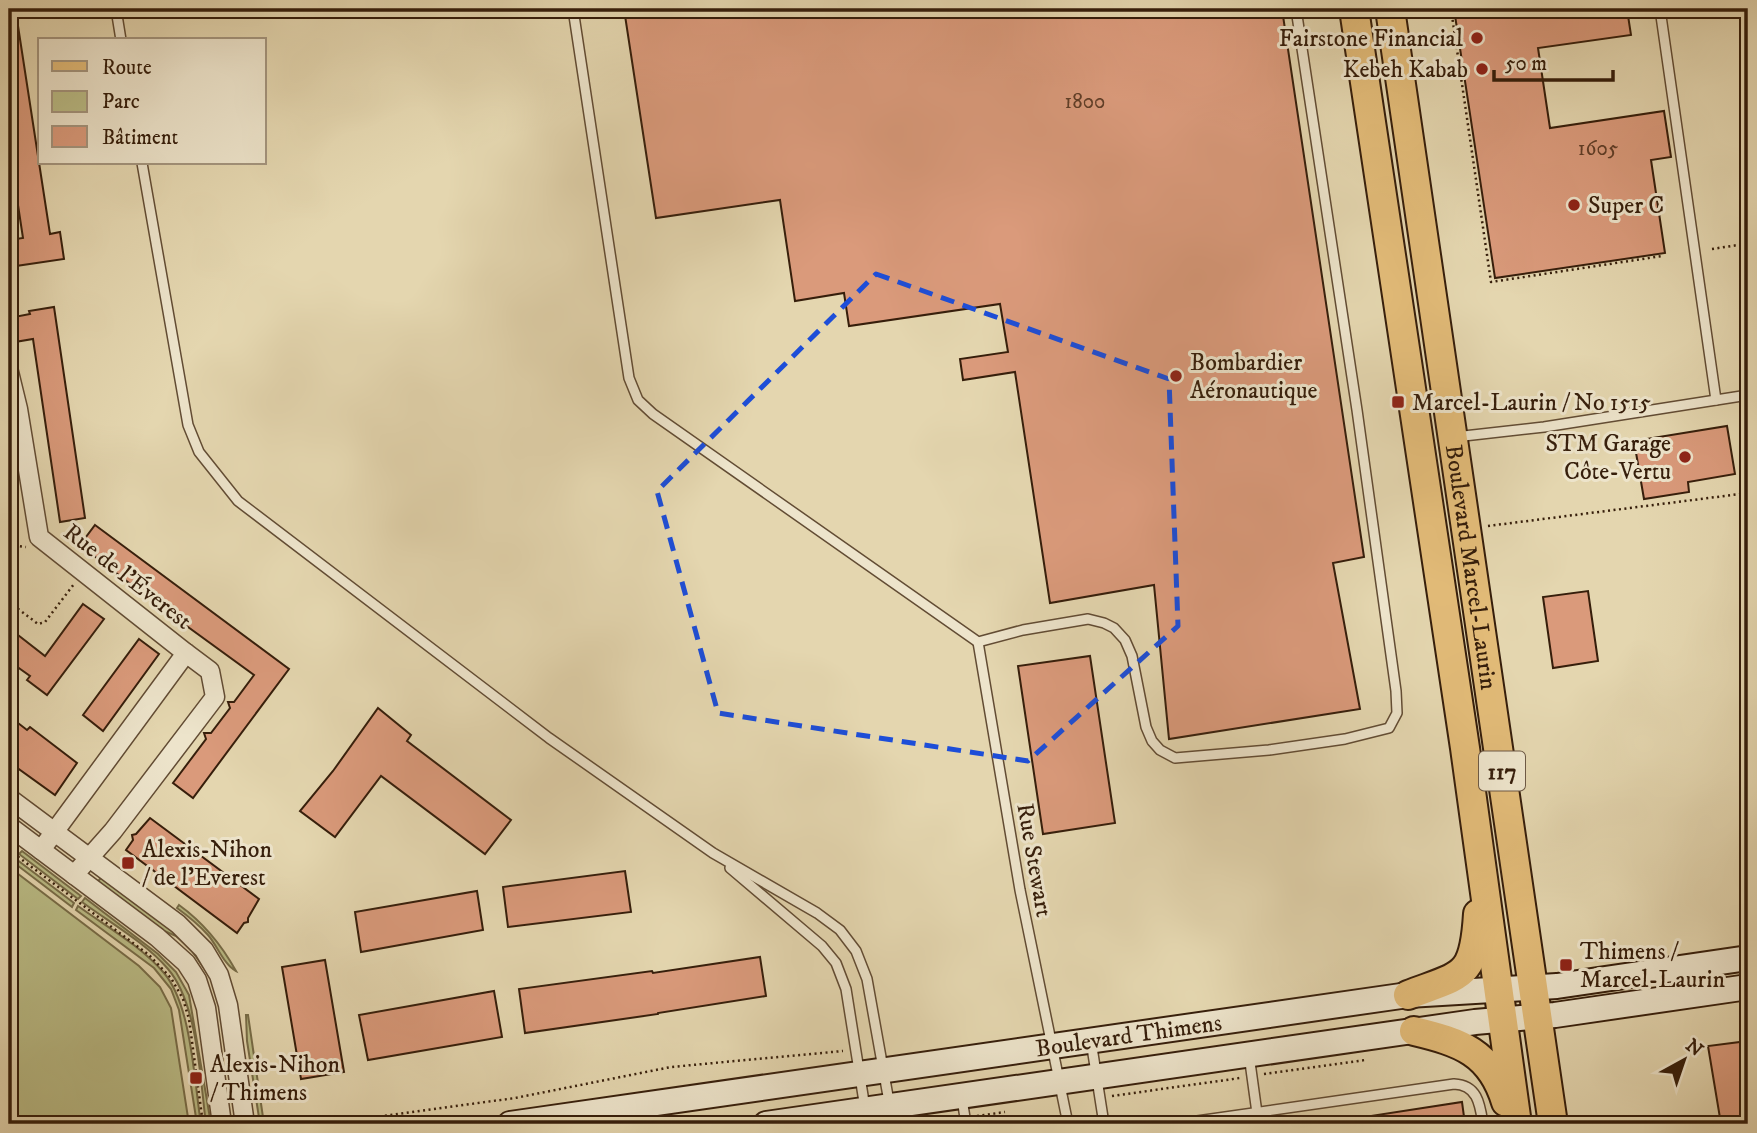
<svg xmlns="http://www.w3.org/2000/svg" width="1757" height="1133" font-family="'IM FELL DW Pica',serif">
<rect width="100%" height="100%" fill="#e4d6af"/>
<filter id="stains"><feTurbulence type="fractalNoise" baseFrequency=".00286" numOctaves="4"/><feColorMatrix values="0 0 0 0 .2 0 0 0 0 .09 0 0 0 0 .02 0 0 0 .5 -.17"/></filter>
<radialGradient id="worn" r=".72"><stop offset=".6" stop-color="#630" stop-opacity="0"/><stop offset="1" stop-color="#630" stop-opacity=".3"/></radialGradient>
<g fill="#babc86" stroke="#786d48" stroke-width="2">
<polygon points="22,851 81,896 78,899 19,854"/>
<polygon points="16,859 74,903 72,907 13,862"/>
<polygon points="9,867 139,966 160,987 171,1008 189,1124 9,1124"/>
<polygon points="104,874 180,931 212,972 208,974 190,948 176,936 160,929 95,885"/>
<path d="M 85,898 L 158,954 L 176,972 L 189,995 L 211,1124 L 206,1124 C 200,1079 198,1004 168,969 C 146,943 109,922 82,902 Z"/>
<path d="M 179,905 C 204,923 221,944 236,971 C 224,965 217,945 208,935 C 199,925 188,916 177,908 Z"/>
<path d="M 78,906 C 107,927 141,946 164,973 C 192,1006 194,1082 201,1124 L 197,1124 L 179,1010 L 171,989 L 154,968 L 76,910 Z"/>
<polygon points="246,1015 248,1015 264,1124 260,1124 247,1041"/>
</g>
<g fill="#da9a7b" stroke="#361e0b" stroke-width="2">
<polygon points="624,9 1282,9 1364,557 1333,563 1360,709 1169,739 1154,585 1050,603 1015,372 963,380 960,359 1008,352 1000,304 849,326 844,293 795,301 780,200 656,218"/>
<polygon points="1454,9 1627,9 1631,35 1538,48 1550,128 1664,111 1671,157 1651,160 1665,253 1495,278"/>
<polygon points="16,13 50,234 60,232 64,259 9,267 9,240 23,238 9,146 9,14"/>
<polygon points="54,307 85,518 60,522 33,339 9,343 9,318 30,314 29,311"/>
<polygon points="1727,426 1735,474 1688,482 1689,492 1644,499 1634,441"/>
<polygon points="95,525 289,669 193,798 173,783 206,739 204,733 211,733 230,708 228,702 234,702 254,675 155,603 80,545"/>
<polygon points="1588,591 1598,661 1553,668 1543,597"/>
<polygon points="83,604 104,619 47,695 27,680 30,676 9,661 9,628 45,656"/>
<polygon points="139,639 159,654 103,731 83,715"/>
<polygon points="1090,656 1115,823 1043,834 1018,666"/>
<polygon points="378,708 411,735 407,741 511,820 485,854 381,776 335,837 300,811 333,771"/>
<polygon points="9,716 27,730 30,727 77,763 55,795 9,762"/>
<polygon points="150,818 259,899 248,918 248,922 244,923 237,933 126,850 133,840 132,835 136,834"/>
<polygon points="625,871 631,912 508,927 503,887"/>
<polygon points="477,891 483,930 361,952 355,912"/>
<polygon points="760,957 766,996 658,1013 658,1014 525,1033 519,989 652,971 653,973"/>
<polygon points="325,960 344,1072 301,1079 282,967"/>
<polygon points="494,991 502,1037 368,1060 359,1015"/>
<polygon points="1748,1041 1748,1124 1721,1124 1708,1046"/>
<polygon points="1462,1102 1465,1124 1364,1124 1364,1117"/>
</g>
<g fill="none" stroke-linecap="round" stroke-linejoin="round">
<g stroke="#624c34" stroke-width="12">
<g id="lane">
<polyline points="116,9 121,40"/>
<polyline points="573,9 629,378 638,400 653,414 978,642 1023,630 1088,619 1104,623 1114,628 1125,640 1132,656 1146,727 1152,741 1160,750 1175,758 1269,750 1345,739 1389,728 1397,713 1396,691 1357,410 1296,9"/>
<polyline points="1660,9 1716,400"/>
<polyline points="142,163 188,425 199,452 238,501 549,738 713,853 817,913 840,930 856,951 867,979 893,1124"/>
<polyline points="1455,437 1544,427 1748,395"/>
<polyline points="978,642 1020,890 1068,1124"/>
<polyline points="730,868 822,946 836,963 846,989 865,1108"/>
<polyline points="1091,1041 1104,1124"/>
<polyline points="1249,1055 1257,1113"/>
<polyline points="962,1099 966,1124"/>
<path d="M 1176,1124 L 1454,1084 C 1478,1085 1480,1105 1483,1124"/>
</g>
</g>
<g stroke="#624c34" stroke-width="21">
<g id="street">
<polyline points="9,372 18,409 39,537 186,653"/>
<polyline points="9,798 178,924 204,950 219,975 228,1005 245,1124"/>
<polyline points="9,826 157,937 186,963 197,980 206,1008 222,1124"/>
<polyline points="41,850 186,653 210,671 215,697 113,831 74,875"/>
</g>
</g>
<g stroke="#361e0b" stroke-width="28">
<g id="secondary">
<path id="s1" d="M 510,1124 L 1408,995 L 1557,986 L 1748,958"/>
<polyline points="766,1124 1475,1022 1555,1015 1748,987"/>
</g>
</g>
<g stroke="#361e0b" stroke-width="32">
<g id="primary">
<polyline points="1354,9 1465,748 1517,1124"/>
<path id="s2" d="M 1390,9 L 1553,1124"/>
<path d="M 1408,995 C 1463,974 1474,979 1478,914"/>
<path d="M 1414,1031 C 1460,1042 1491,1052 1506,1102"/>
</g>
</g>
<g stroke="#361e0b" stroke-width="2.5" stroke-dasharray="2 3.5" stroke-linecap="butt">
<polyline points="1451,9 1491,282 1662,256"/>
<polyline points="1712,249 1738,245"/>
<polyline points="1488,526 1748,493"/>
<polyline points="9,545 26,547"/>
<polyline points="9,602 38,624 45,622 74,584"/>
<polyline points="9,850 149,955 171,978 183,999 189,1019 203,1124"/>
<polyline points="1264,1074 1365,1060"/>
<polyline points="189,1079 196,1078"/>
<polyline points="1112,1096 1240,1078"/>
<polyline points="977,1116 1005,1112"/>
<polyline points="325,1124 515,1098 671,1067 843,1051"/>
<polyline points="922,1124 953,1119"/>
</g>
<use href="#lane" stroke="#ede4cb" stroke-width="9"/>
<use href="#street" stroke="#ede4cb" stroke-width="18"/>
<use href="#secondary" stroke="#ede4cb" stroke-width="24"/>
<use href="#primary" stroke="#e2bb78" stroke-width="28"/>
</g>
<path fill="none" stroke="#1d4ed8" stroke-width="5" stroke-dasharray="14 9" stroke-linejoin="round" d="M 876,274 L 1169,379 L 1178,626 L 1028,761 L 718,713 L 657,491 Z"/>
<g fill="#8f2418" stroke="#ede4cb" stroke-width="2.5">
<circle cx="1477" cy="38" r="7"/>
<circle cx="1482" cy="69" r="7"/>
<circle cx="1574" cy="205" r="7"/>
<circle cx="1176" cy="376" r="7"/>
<rect x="1391" y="395" width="14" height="14" rx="3.5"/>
<circle cx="1685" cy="457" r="7"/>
<rect x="121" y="856" width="14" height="14" rx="3.5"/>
<rect x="1559" y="958" width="14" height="14" rx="3.5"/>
<rect x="189" y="1071" width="14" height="14" rx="3.5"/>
</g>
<g text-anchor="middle" stroke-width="6" stroke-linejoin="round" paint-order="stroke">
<g font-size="21" fill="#5f3d27">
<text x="1085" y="108">1800</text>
<text x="1598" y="155">1605</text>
</g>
<rect fill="#ede4cb" stroke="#6d5945" stroke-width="2" x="1479" y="751.5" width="46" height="39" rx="5"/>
<g font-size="23" font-weight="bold" fill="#361e0b">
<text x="1502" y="779">117</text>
</g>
<g font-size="24" fill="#361e0b" stroke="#ede4cb" text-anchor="start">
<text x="1463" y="46" text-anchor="end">Fairstone Financial</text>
<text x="1468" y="77" text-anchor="end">Kebeh Kabab</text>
<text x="1588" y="213">Super C</text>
<text x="1190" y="370">Bombardier<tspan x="1190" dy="28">Aéronautique</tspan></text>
<text x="1412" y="410">Marcel-Laurin / No 1515</text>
<text x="1671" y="451" text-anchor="end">STM Garage<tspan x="1671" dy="28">Côte-Vertu</tspan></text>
<text x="142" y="857">Alexis-Nihon<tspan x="142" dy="28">/ de l'Everest</tspan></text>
<text x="1580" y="959">Thimens /<tspan x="1580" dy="28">Marcel-Laurin</tspan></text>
<text x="210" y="1072">Alexis-Nihon<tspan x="210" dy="28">/ Thimens</tspan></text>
</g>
<g font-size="24" fill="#361e0b" stroke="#ede4cb">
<text dy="8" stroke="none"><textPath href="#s2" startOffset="564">Boulevard Marcel-Laurin</textPath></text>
<text transform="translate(128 576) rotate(38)" y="8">Rue de l'Éverest</text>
<text transform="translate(1035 860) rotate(80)" y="8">Rue Stewart</text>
<text dy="8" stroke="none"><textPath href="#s1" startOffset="625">Boulevard Thimens</textPath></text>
</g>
</g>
<rect width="1757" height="1133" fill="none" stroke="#e4d6af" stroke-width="35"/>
<rect x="10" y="10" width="1736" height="1112" fill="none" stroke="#361e0b" stroke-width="3.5"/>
<rect x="18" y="18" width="1722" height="1098" fill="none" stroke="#361e0b" stroke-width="2"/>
<rect x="38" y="38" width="228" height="126" fill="#ede4cb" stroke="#a4957e" stroke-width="2"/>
<rect x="52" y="61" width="35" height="10" fill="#e2bb78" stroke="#a4957e" stroke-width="2"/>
<text x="102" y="74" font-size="21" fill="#361e0b">Route</text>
<rect x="52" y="91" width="35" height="21" fill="#babc86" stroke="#a4957e" stroke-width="2"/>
<text x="102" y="108" font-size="21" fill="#361e0b">Parc</text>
<rect x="52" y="126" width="35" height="21" fill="#da9a7b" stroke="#a4957e" stroke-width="2"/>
<text x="102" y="144" font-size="21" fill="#361e0b">Bâtiment</text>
<g transform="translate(1684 1060) rotate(40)" stroke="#ede4cb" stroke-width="5" paint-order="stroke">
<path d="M0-5L12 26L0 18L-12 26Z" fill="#361e0b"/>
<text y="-10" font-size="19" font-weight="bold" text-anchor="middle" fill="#361e0b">N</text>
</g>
<path d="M1494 70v10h119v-10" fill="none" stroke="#361e0b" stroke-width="3.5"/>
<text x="1505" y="70" font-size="21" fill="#361e0b" stroke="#ede4cb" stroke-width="5" paint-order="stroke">50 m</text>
<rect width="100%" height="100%" filter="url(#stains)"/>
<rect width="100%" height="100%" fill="url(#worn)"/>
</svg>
